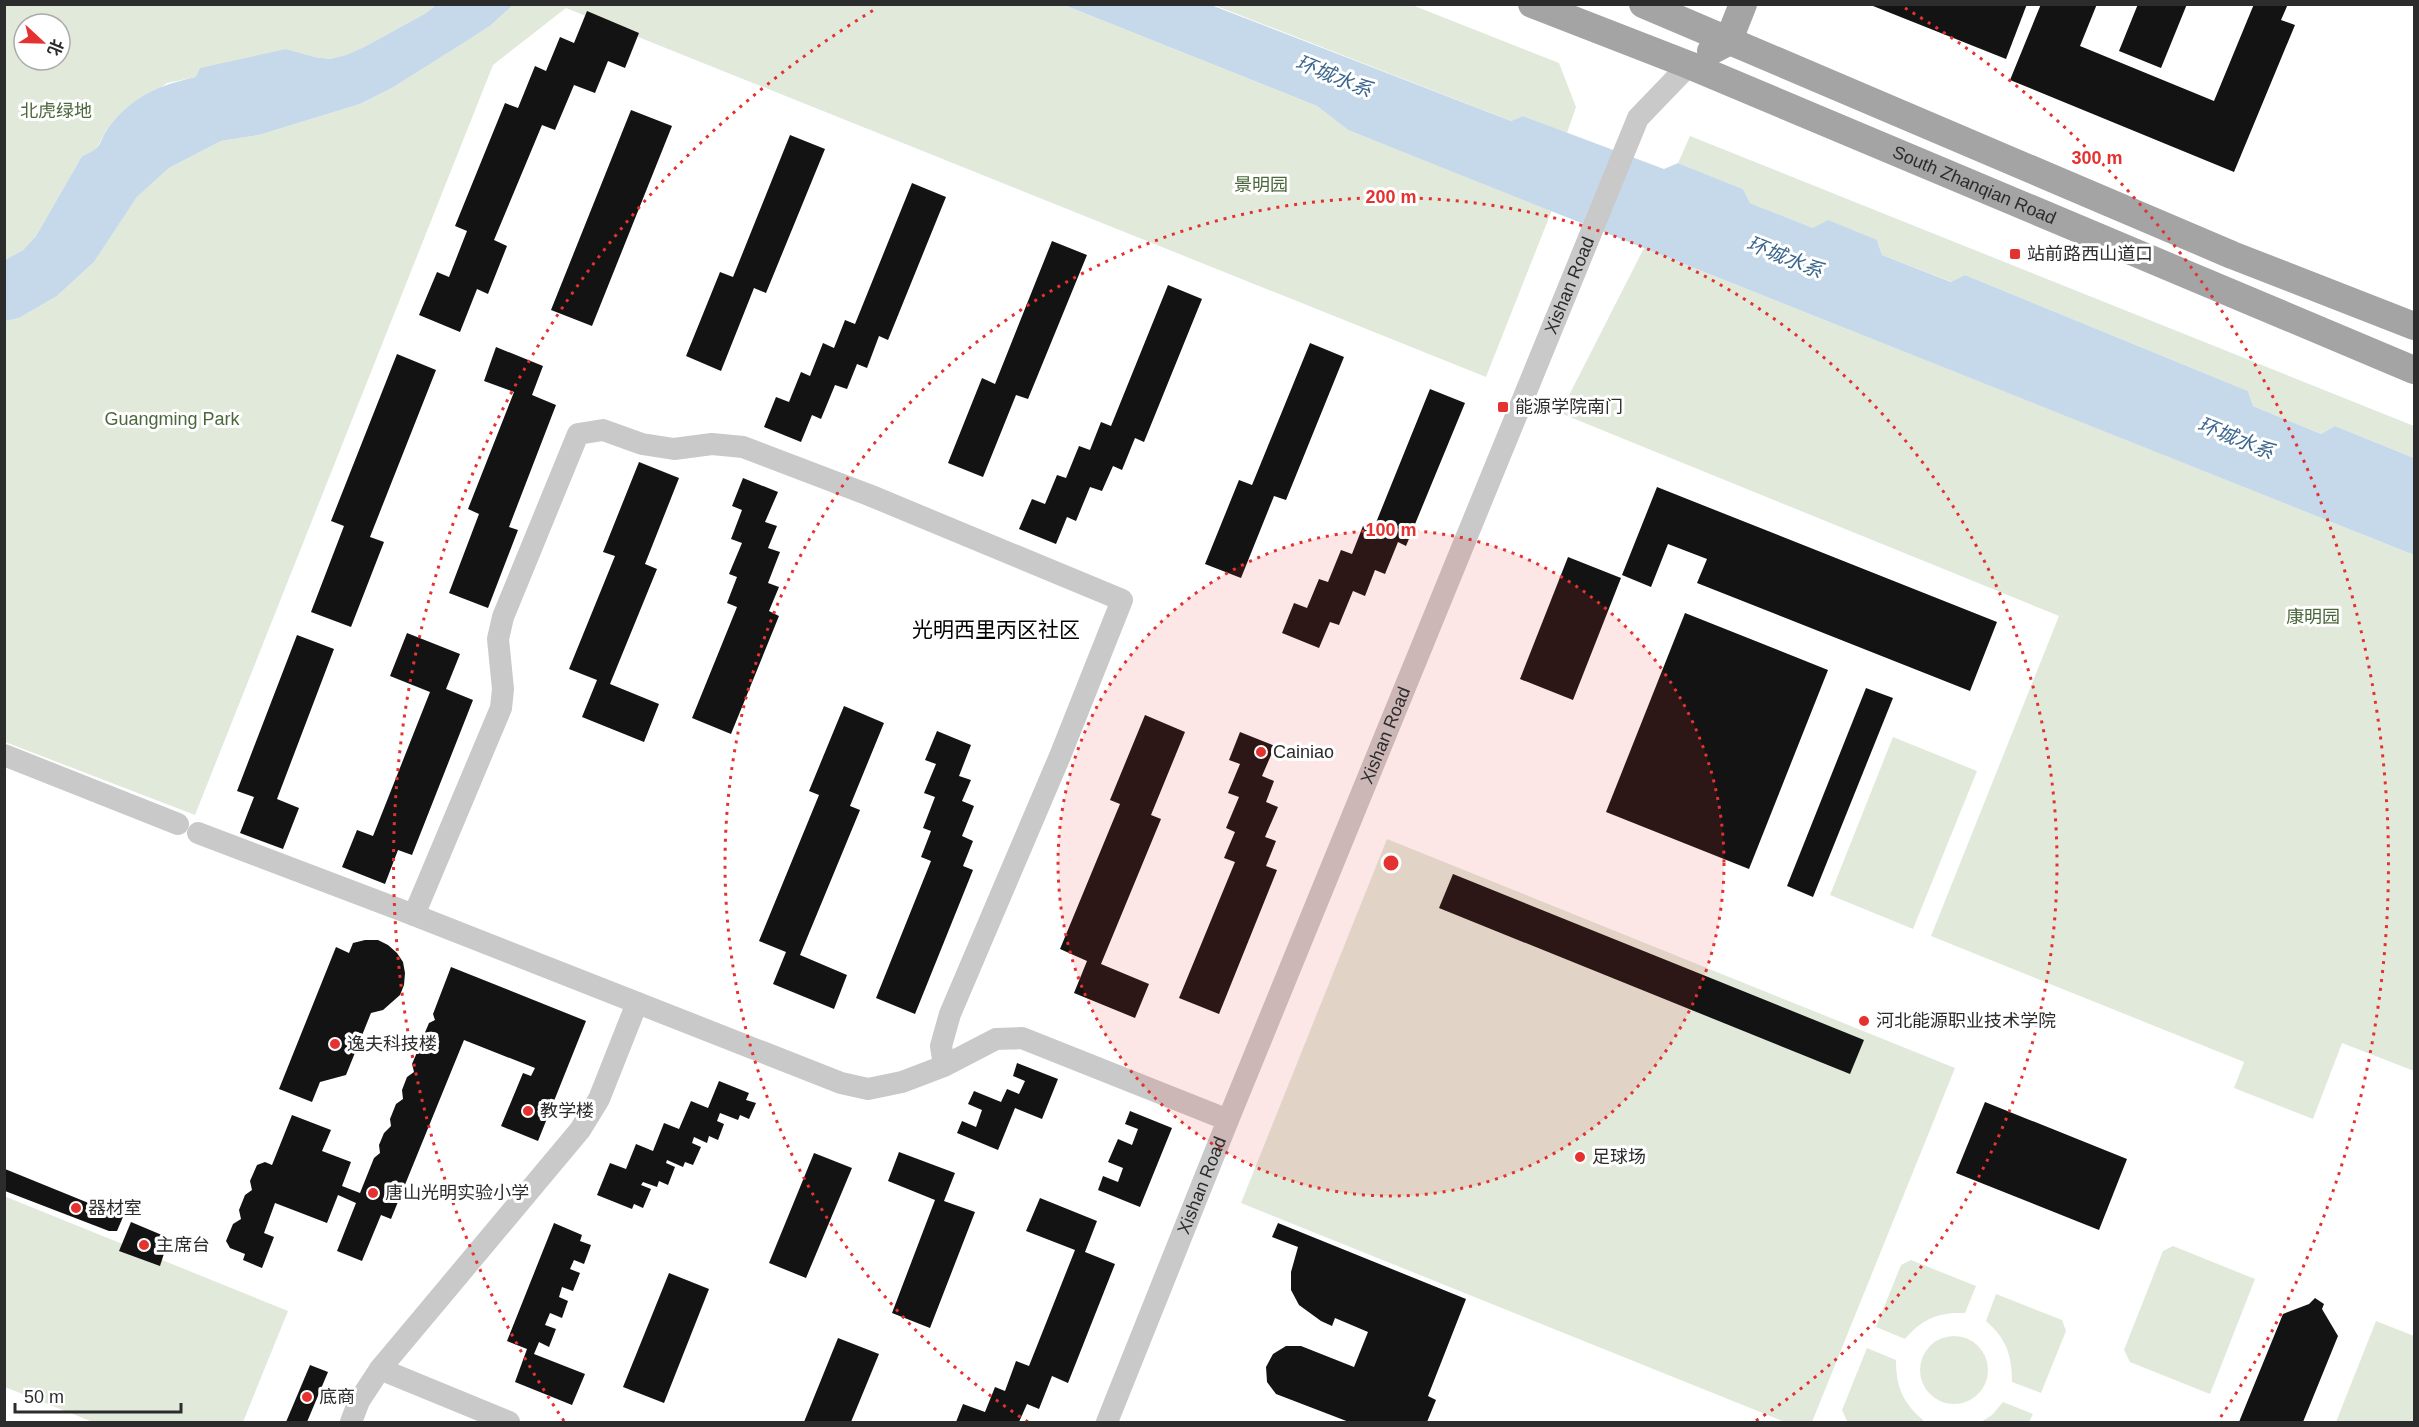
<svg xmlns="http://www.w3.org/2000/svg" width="2419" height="1427" font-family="Helvetica,'Noto Sans SC',sans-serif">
<rect width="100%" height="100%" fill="#fff"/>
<g fill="#e1eada" fill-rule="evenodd">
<path d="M 5,5 L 436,5 L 426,13 L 366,46 L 346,55 L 330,59 L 315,57 L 286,49 L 196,77 L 167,83 L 107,129 L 95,151 L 82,156 L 36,236 L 23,250 L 5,260 ZM 24,24 L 60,24 L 60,60 L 24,60 Z"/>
<polygon points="513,5 1064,5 1317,106 1348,130 1552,210 1486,377 566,8 493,65 195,815 5,742 5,321 19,318 57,296 94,262 137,197 169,168 221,141 259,135 360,104 392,88 490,26"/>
<polygon points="1214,5 1412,5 1559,63 1576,107 1567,133 1523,116 1511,121"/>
<polygon points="1690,136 2414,426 2414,458 2335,426 2321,434 2253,406 2248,391 1965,275 1952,282 1882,255 1877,240 1813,228 1750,203 1743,189 1678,163"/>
<polygon points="1644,248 2414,555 2414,1071 2342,1043 2313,1119 2234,1088 2244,1062 1931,936 2059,616 1560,413"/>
<polygon points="1893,737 1977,771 1913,929 1830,895"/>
<polygon points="1387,839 1955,1068 1812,1422 1785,1422 1241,1203"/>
<polygon points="4,1196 288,1311 243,1422 93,1422 5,1387"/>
<polygon points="2173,1246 2255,1279 2210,1394 2130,1362 2124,1350 2163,1251"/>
<path d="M 1911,1260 L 1976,1286 L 1965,1313 C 1938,1312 1922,1319 1905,1339 L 1876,1327 L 1901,1265 Z"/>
<path d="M 1996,1294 L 2062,1320 L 2066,1331 L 2041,1393 L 2012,1382 C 2012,1355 2006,1338 1986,1321 Z"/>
<polygon points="2376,1321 2414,1336 2414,1422 2336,1422"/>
<circle cx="1954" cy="1370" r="34"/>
<path d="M 1867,1348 L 1896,1360 C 1896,1387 1903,1403 1923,1420 L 1922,1422 L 1847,1421 L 1842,1410 Z"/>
<polygon points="2003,1402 2033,1414 2029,1422 1981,1422 1992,1415"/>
</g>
<g fill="#c6d9ea">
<path d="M 436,5 L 513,5 L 490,26 L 457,47 L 392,88 L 360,104 L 259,135 L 221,141 L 169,168 L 137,197 L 94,262 L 57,296 L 19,318 L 5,321 L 5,260 L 23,250 L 36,236 L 82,156 C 104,148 97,143 109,127 C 133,96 159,85 196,77 L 200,68 L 286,49 L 315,57 L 330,59 L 346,55 L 366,46 L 426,13 Z"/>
<polygon points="1064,5 1211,5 1511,121 1523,116 1664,169 1678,163 1743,189 1750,203 1813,228 1828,220 1877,240 1882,255 1951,282 1965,275 2248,391 2253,406 2321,434 2335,426 2414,458 2414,555 1348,130 1317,106"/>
</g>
<g fill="#131313">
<polygon points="1868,4 2027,4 2006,59"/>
<polygon points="2041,4 2097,4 2080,46 2214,101 2254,4 2288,4 2281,20 2295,25 2234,172 2010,80"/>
<polygon points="2138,4 2187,4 2161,68 2119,51"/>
<polygon points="587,11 639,33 625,68 608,61 595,93 574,85 555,130 542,125 494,240 507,246 488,294 477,289 460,332 419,315 437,272 449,277 467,231 455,226 505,103 518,108 535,66 546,71 560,37 574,43"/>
<polygon points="631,110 672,126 592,326 551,310"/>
<polygon points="790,135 825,149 766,293 754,288 721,371 686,356 720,272 733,277"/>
<polygon points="912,183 946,197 888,340 879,336 867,368 857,364 847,389 835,385 821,419 812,415 801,442 764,427 776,397 789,402 801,372 810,376 823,343 834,348 845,320 855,324"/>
<polygon points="1052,241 1087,255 1028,399 1016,395 983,477 948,463 982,378 995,384"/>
<polygon points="1168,285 1202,299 1144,442 1135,438 1122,470 1113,466 1102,491 1090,487 1076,521 1067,517 1056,544 1019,529 1032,499 1045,504 1057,475 1066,478 1079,446 1090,450 1101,422 1111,426"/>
<polygon points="1310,343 1344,357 1286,500 1274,496 1241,578 1205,564 1239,480 1252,485"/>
<polygon points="496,347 543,366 532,395 556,405 509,527 518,530 488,608 449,593 479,514 468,509 514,392 484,381"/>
<polygon points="397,354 436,370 370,537 384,542 351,627 311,612 344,526 331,521"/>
<polygon points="1430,389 1465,403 1406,546 1398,542 1385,574 1375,570 1365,596 1353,591 1339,625 1330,622 1319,648 1282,633 1294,603 1307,608 1319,579 1328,582 1341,550 1352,554 1363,526 1373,530"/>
<polygon points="639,462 679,478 645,564 657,569 610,684 659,704 644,742 582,717 597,680 569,669 615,556 603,552"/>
<polygon points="743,478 778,492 765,522 777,526 768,548 780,552 768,583 779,587 769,611 779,616 731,734 692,718 737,607 727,603 737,577 729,574 742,543 731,539 742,510 732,506"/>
<polygon points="1657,487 1997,622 1970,691 1697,583 1707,559 1668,544 1651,587 1622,575"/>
<polygon points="1568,557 1621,578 1573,700 1520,679"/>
<polygon points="1685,613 1828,670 1749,869 1606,812"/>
<polygon points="407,633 460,654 446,689 473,700 412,855 398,850 385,884 342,867 357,830 373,836 430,692 390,676"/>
<polygon points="297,635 334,649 277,799 299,808 283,849 240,833 254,797 237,791"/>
<polygon points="1866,688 1893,698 1813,897 1787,886"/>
<polygon points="844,706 884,723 850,806 860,810 800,955 847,975 834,1009 773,984 786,952 759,941 819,795 809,791"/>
<polygon points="1145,715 1185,732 1151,815 1161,819 1101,964 1149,984 1135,1018 1074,993 1087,961 1060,949 1120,804 1110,800"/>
<polygon points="937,731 971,745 959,776 971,780 962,801 974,806 962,836 973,841 963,866 973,870 915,1014 876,998 931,861 921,857 931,831 923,828 935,797 924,793 936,764 925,760"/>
<polygon points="1240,732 1275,746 1262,776 1274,781 1266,802 1278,807 1265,837 1276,841 1266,866 1277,870 1219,1014 1179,998 1235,862 1224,858 1235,832 1226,828 1239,797 1228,793 1240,764 1229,760"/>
<polygon points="1453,874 1864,1040 1850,1074 1439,908"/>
<polygon points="365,940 378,940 388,945 397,953 403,962 405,973 404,985 400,995 383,1010 371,1013 346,1075 320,1082 312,1102 279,1089 336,947 349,953 353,943"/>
<polygon points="451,967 586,1021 538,1141 501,1126 523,1073 531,1076 535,1068 464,1040 391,1219 381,1215 362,1261 337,1251 356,1203 338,1195 327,1223 275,1203 264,1233 274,1237 262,1268 243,1260 245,1254 230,1248 226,1241 233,1224 241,1219 239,1210 245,1195 252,1190 250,1181 257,1165 265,1162 272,1165 292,1115 331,1130 322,1151 351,1162 342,1186 360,1193 374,1158 380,1153 379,1145 384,1133 391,1126 390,1119 396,1104 403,1099 402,1090 407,1077 414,1072 412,1064 418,1050 425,1045 423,1037 429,1023 435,1020 433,1014"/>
<polygon points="1017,1063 1058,1079 1042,1119 1015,1108 998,1150 957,1133 962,1121 976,1127 982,1110 968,1104 974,1091 1001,1102 1007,1089 1019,1094 1025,1081 1013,1076"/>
<polygon points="719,1081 749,1093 746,1100 756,1103 749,1119 740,1115 738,1120 720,1113 717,1121 724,1124 718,1140 709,1136 707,1143 694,1137 692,1143 701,1147 693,1165 685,1162 683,1167 667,1160 666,1163 675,1167 668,1185 659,1181 657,1187 643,1182 641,1185 651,1189 643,1208 634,1204 632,1209 597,1195 610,1163 626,1169 636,1144 653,1151 664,1123 679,1129 691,1101 708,1108"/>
<polygon points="1985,1102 2127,1159 2099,1230 1956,1173"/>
<polygon points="1130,1111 1172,1128 1140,1207 1098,1190 1103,1176 1118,1182 1123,1168 1108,1162 1118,1139 1132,1145 1138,1129 1125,1124"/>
<polygon points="899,1152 955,1173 944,1201 975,1212 930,1328 892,1313 935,1200 888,1181"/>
<polygon points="814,1153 852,1168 806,1278 769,1263"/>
<polygon points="5,1169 123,1217 117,1231 109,1231 5,1191"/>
<polygon points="1040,1198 1097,1221 1085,1252 1115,1264 1068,1383 1052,1376 1039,1409 1027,1404 1019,1422 956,1422 963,1404 985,1412 995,1387 1005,1391 1016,1361 1029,1366 1075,1250 1026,1231"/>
<polygon points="131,1222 169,1238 160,1266 119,1251"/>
<polygon points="554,1223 582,1235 580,1241 591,1245 584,1264 574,1260 570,1269 580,1273 573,1291 562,1287 559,1297 568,1301 562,1318 550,1313 545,1325 556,1329 549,1347 539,1342 534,1354 585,1374 572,1405 515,1382 527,1349 507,1341"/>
<polygon points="1278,1223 1466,1299 1428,1396 1436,1400 1427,1422 1349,1422 1276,1394 1267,1382 1266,1367 1273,1354 1286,1346 1301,1346 1354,1367 1368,1332 1335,1318 1332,1326 1321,1321 1299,1305 1291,1290 1291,1272 1298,1247 1272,1237"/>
<polygon points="669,1273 709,1289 664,1403 623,1387"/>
<polygon points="2315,1298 2324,1304 2322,1309 2338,1336 2303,1422 2239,1422 2283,1314 2309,1304"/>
<polygon points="838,1338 879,1354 851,1422 804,1422"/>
<polygon points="310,1365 328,1372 307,1422 286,1422"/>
</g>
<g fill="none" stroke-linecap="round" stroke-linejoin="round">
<g stroke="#c9c9c9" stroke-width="22">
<polyline points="4,755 178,824"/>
<polyline points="198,833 414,915"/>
<polyline points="944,1066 941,1046 950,1014 1060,756 1122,600 869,495 743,447 712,444 674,449 642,444 603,430 578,434 503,617 498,639 503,689 501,708 414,915 841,1083 868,1089 902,1082 944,1066 996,1039 1022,1038 1228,1120"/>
<polyline points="380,1369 509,1422"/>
<polyline points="351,1422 359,1401 380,1369 580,1130 599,1099 637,1003"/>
<path id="s1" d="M 1107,1422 L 1228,1120 L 1638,118 L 1689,65"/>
</g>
<g stroke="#a4a4a4" stroke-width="28">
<path id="s2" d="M 1532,4 L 1689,65 L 2414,370"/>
<polyline points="1643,4 2232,255 2414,326"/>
<polyline points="1711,51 1728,42 1743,4"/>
</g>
</g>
<circle cx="1391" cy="863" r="333" fill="#e3322f" fill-opacity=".12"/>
<g fill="none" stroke="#e3322f" stroke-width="3" stroke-dasharray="3 6">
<circle cx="1391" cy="863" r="333"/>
<path d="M1028 1422A666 666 0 1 1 1754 1422"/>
<path d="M564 1421A998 998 0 0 1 877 8M1905 8A998 998 0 0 1 2218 1421"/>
</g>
<g fill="#e3322f" stroke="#fff" stroke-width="2">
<rect x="2009" y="248" width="12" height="12" rx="3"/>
<rect x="1497" y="401" width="12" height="12" rx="3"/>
<circle cx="1261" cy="752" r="6"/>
<circle cx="1864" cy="1021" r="6"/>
<circle cx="335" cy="1044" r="6"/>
<circle cx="528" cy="1111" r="6"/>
<circle cx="1580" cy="1157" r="6"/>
<circle cx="373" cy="1193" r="6"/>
<circle cx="76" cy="1208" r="6"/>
<circle cx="144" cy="1245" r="6"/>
<circle cx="307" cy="1397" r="6"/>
</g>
<g text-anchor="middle" stroke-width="6" stroke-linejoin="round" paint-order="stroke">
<g font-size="18" fill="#4c673b" stroke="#fff">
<text x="56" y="117">北虎绿地</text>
<text x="1261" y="191">景明园</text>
<text x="172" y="425">Guangming Park</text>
<text x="2313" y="623">康明园</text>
</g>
<g font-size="18" fill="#2c2c2c" stroke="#fff">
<text dy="6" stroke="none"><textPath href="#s2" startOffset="478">South Zhanqian Road</textPath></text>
<text dy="6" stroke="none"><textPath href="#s1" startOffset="1227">Xishan Road</textPath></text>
<text dy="6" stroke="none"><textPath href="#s1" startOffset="741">Xishan Road</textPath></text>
<text dy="6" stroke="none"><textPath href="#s1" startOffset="255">Xishan Road</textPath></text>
</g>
<g font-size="18" fill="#2c2c2c" stroke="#fff" text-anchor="start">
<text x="2027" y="260">站前路西山道口</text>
<text x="1515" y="413">能源学院南门</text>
<text x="1273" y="758">Cainiao</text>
<text x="1876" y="1027">河北能源职业技术学院</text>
<text x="347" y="1050">逸夫科技楼</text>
<text x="540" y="1117">教学楼</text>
<text x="1592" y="1163">足球场</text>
<text x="385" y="1199">唐山光明实验小学</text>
<text x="88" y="1214">器材室</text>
<text x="156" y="1251">主席台</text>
<text x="319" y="1403">底商</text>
</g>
<g font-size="20" font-style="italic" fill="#3c668d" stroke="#fff">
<text transform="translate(1334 76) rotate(22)" y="7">环城水系</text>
<text transform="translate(1785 257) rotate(22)" y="7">环城水系</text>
<text transform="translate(2236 438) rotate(22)" y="7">环城水系</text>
</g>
<g font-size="21" fill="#000" stroke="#fff">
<text x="996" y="637">光明西里丙区社区</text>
</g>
</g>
<circle cx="1391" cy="863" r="9" fill="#e3322f" stroke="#fff" stroke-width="3"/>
<g font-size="18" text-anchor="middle" font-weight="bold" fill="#e3322f" stroke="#fff" stroke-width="6" stroke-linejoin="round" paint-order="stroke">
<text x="2097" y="164">300 m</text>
<text x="1391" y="203">200 m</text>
<text x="1391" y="536">100 m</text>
</g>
<rect width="2419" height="1427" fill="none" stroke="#2c2c2c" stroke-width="12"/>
<g transform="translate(42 42) rotate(112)"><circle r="28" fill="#ffffff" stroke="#ababab" stroke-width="1.5"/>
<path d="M0-4.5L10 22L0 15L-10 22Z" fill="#e3322f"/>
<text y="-9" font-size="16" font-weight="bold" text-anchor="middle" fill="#2c2c2c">北</text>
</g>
<path d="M15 1403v9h166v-9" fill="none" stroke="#2c2c2c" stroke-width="3"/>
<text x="24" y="1403" font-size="18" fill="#2c2c2c" stroke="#ffffff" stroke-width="4.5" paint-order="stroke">50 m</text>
</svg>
